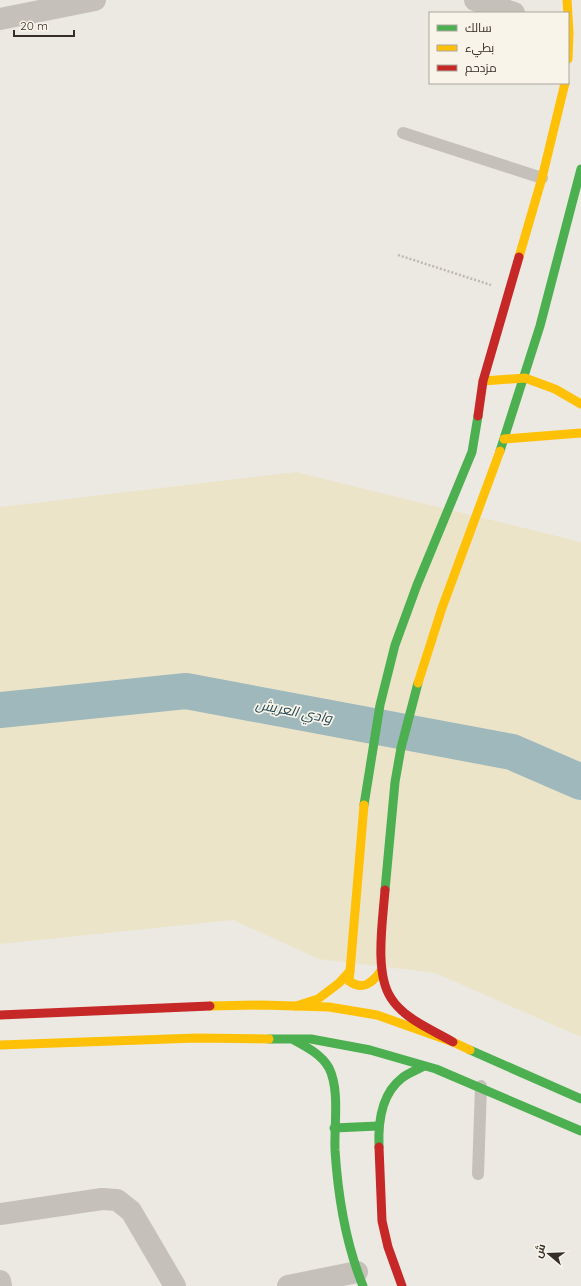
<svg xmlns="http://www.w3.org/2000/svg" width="581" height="1286" font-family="Quicksand,Cairo,sans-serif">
<rect width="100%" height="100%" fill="#ece9e2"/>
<polygon fill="#ebe4c9" points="296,472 581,542 581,1037 435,973 319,959 233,920 0,944 0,507"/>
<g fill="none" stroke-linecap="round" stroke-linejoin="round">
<polyline stroke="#9eb8bc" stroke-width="36" points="0,710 186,691 512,752 581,782"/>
<polyline stroke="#beb9b2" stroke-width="2.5" stroke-dasharray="2 2" stroke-linecap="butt" points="398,255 491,285"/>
<g stroke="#c5c1ba" stroke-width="12">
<polyline points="403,133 542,178"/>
<polyline points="478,1174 481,1086"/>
</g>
<g stroke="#c5c1ba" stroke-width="22">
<polyline points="475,0 514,13"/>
<polyline points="0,19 95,0"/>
<polyline points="0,1214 102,1199 117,1200 131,1211 175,1286"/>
<polyline points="0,1281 1,1286"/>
<polyline points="288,1286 357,1272"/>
</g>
<g stroke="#4caf50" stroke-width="9">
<polyline points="500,451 540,326 581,169"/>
<polyline points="364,805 380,705 395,645 417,585 472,452 478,416"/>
<polyline points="385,890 395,782 401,748 418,683"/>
<polyline points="269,1039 311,1039 370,1050 436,1069 581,1131"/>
<path d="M 294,1040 C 307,1047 322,1055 329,1068 C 340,1090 334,1125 335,1150 C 338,1197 345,1242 363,1286"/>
<polyline points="470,1050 581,1099"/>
<polyline points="334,1128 378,1126"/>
<path d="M 379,1147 C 378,1123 381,1094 402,1078 C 408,1073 417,1070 424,1066"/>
</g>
<g stroke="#ffc107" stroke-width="9">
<polyline points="567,0 569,32 568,59"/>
<polyline points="519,257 542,178 565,83"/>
<polyline points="483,381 525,378 555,389 581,404"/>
<polyline points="504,439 581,433"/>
<polyline points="418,683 442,608 500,451"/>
<path d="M 350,971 L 349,981 C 363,991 372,983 381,971"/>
<polyline points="210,1006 261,1005 329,1007 377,1015 453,1042 470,1050"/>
<polyline points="296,1006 318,999 339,983 350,971 364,805"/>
<polyline points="0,1045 197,1038 269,1039"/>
</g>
<g stroke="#c62828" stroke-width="9">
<polyline points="478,416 483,381 519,257"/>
<path d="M 385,890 C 383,919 374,973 391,998 C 404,1019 433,1030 453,1042"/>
<polyline points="0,1015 210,1006"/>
<polyline points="379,1147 382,1221 388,1247 402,1286"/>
</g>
</g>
<g text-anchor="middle" stroke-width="3.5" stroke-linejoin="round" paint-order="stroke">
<g font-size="14" font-style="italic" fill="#204955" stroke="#f9f4e9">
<text transform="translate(294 711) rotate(11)" y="5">وادي العريش</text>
</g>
</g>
<rect x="429" y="12" width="140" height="72" fill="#f9f4e9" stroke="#aba59c"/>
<rect x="437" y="25" width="20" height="6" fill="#4caf50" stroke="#aba59c"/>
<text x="465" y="32" font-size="12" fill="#362f29">سالك</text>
<rect x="437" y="45" width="20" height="6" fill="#ffc107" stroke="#aba59c"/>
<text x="465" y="52" font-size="12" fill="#362f29">بطيء</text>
<rect x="437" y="65" width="20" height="6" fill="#c62828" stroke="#aba59c"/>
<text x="465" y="72" font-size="12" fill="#362f29">مزدحم</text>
<g transform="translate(549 1254) rotate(289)" stroke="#f9f4e9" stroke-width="3" paint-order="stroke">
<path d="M0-3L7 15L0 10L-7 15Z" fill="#362f29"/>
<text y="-6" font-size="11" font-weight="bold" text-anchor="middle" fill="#362f29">ش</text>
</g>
<path d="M14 30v6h60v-6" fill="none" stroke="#362f29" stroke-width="2"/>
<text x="20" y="30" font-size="12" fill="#362f29" stroke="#f9f4e9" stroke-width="3" paint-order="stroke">20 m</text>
</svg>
